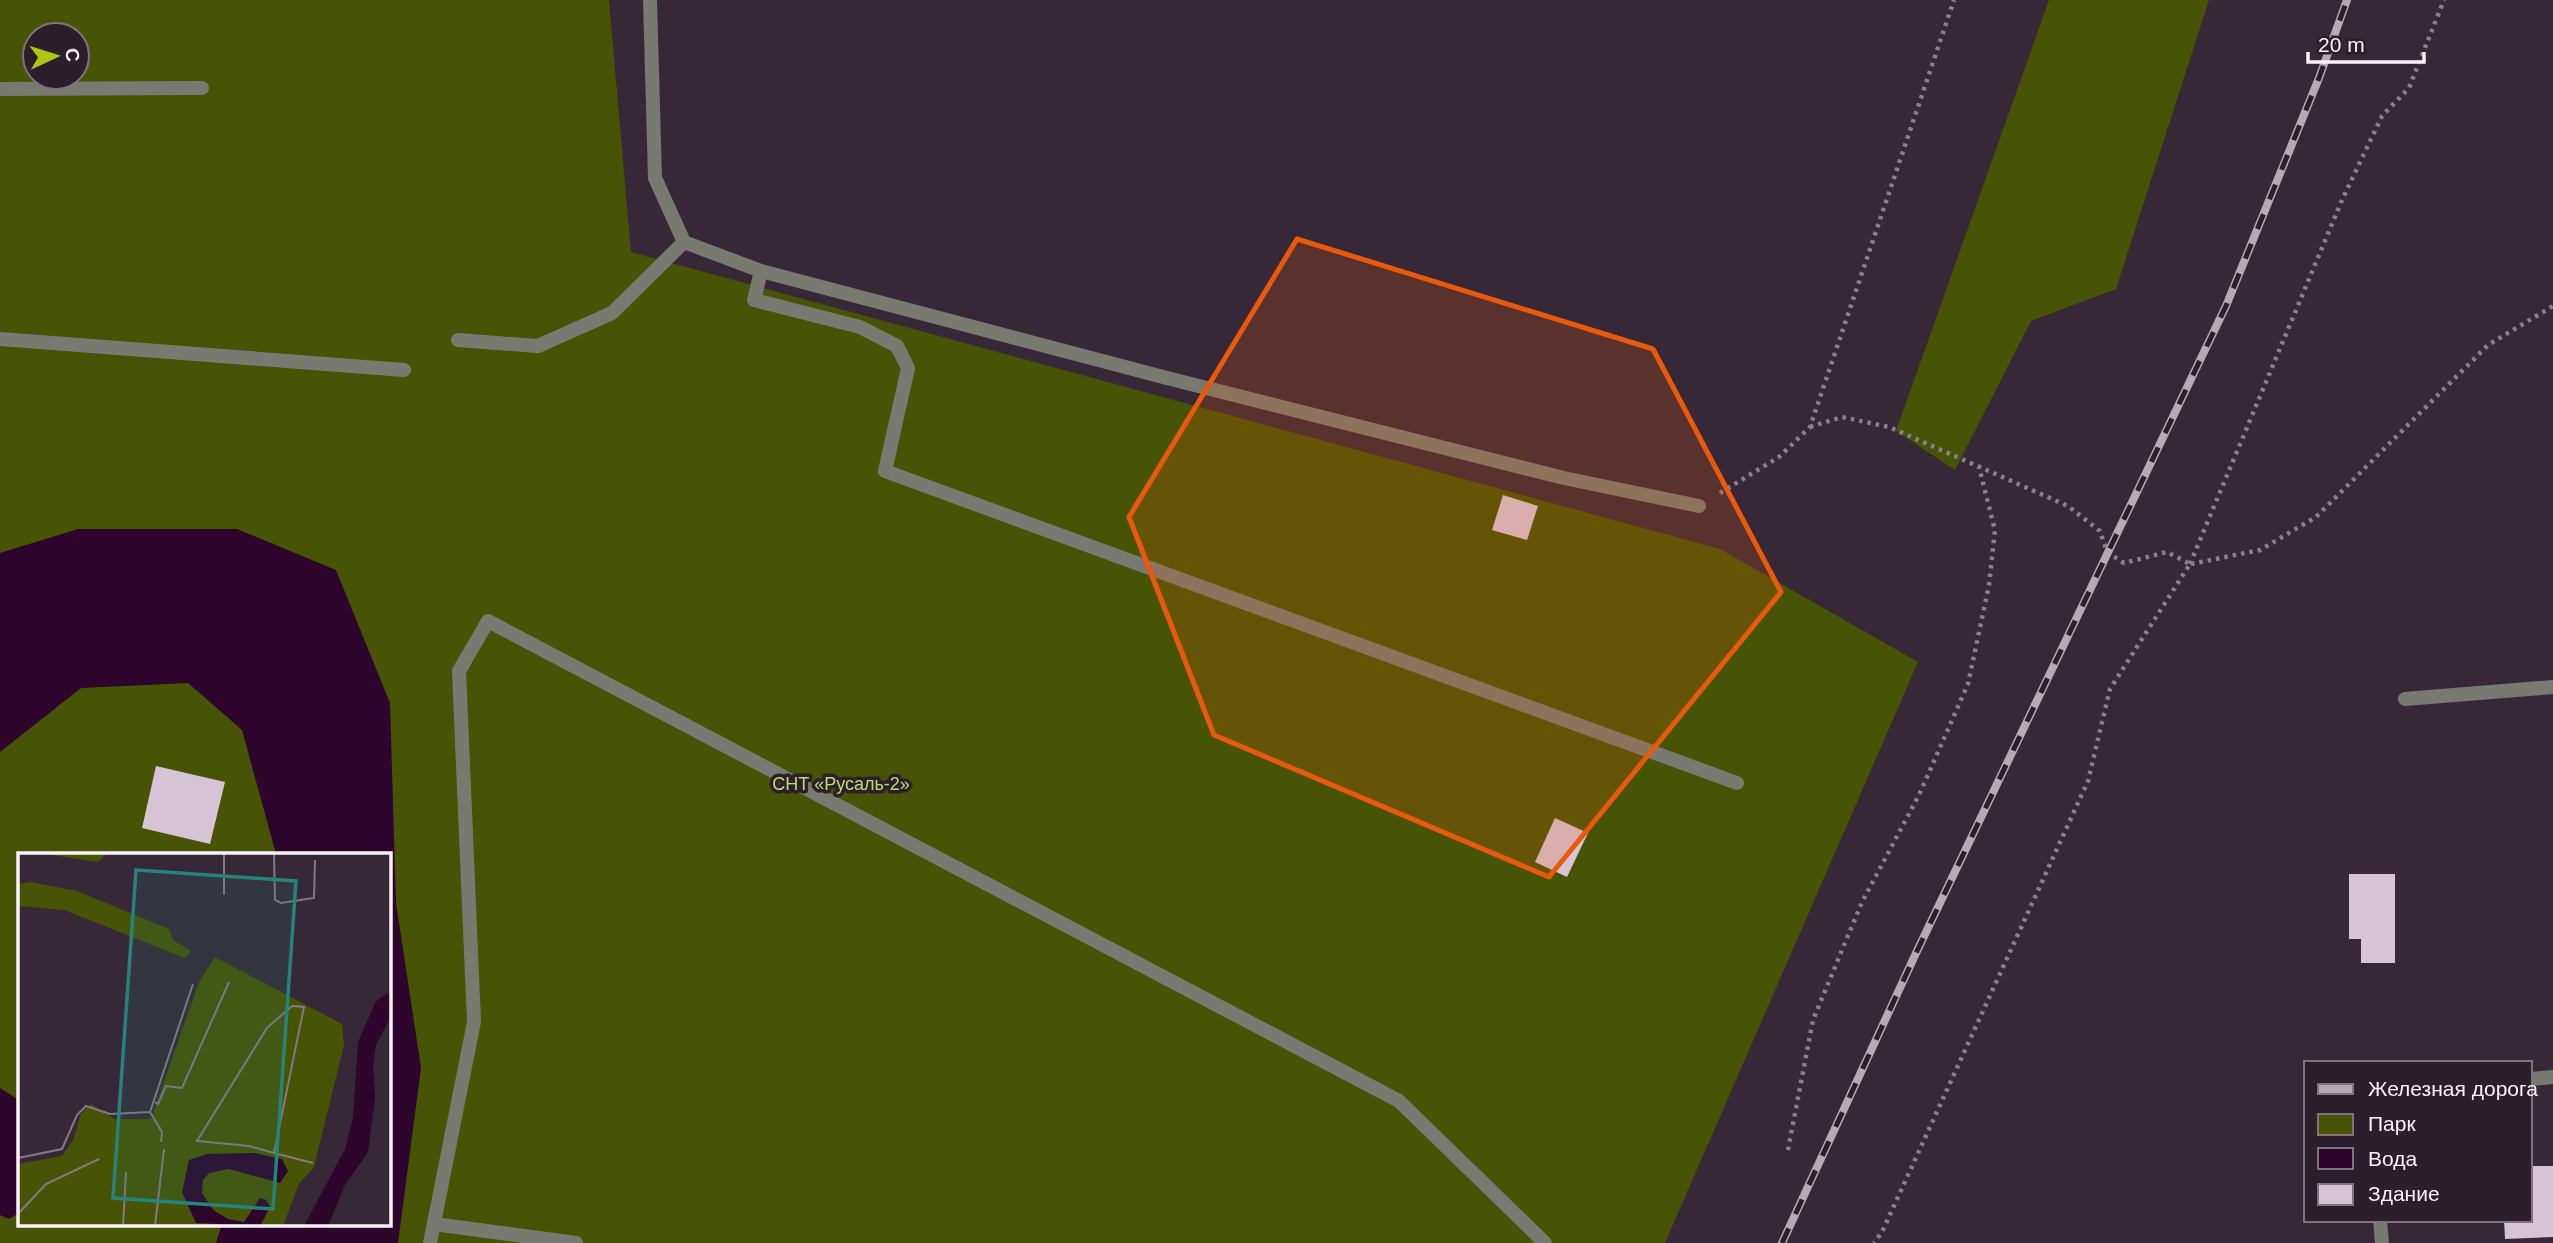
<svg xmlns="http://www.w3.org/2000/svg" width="2553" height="1243" font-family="Helvetica,sans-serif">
<rect width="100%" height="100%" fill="#362836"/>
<g fill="#475305" fill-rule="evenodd">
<path d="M 0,0 L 609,0 L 631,252 L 1720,549 L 1918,662 L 1665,1243 L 0,1243 ZM 35,35 L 77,35 L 77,77 L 35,77 ZM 19,855 L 388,855 L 388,1224 L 19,1224 Z"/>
<polygon points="2049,0 2209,0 2116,289 2031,321 1955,470 1896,431"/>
</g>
<g fill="#2d052d">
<polygon points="78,529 237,529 336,570 390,703 396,903 421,1068 398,1243 216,1243 222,1224 388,1224 388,855 276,854 242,730 188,683 81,688 0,752 0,553"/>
<polygon points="0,1088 19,1100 19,1213 9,1219 0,1215"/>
</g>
<g fill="#d6c3d5">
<polygon points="1503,495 1538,506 1527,540 1492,530"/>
<polygon points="156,766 225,782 210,844 142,828"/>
<polygon points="1555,818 1588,833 1567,877 1535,862"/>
<polygon points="2349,874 2395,874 2395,963 2361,963 2361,939 2349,939"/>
<polygon points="2530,1166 2553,1166 2553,1237 2505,1239 2504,1220 2530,1220"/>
</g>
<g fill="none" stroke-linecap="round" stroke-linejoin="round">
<g stroke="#8b7f8b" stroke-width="4.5" stroke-dasharray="3.5 5" stroke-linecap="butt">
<polyline points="1810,427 1842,417 1889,427 2068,506 2100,531 2107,552 2124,563 2167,552 2190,564 2110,689 2088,781 1882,1232 1874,1243"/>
<polyline points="1720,493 1779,457 1810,427 1954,0"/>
<polyline points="2190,564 2342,200 2382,116 2409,88 2444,0"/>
<polyline points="2191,564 2260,550 2316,517 2488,345 2553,306"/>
<polyline points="1788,1150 1813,1020 1862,902 1919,795 1968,684 1989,585 1995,530 1979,467"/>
</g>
<g stroke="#787a71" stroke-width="14">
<polyline points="650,0 655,178 684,242 761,271 1167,378 1564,478 1699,506"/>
<polyline points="0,89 202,88"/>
<polyline points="761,271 754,300 860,327 897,346 908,368 885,471 1737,783"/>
<polyline points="0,339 404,370"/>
<polyline points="458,340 538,346 612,313 684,242"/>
<polyline points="2405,699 2553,687"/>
<polyline points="2530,1079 2553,1077"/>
<polyline points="2380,1220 2382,1243"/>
<polyline points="434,1224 576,1243"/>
<polyline points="430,1243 474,1022 459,671 488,621 1399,1101 1545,1243"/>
</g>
<g stroke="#b6aab5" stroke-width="8">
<polyline id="rail" points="1782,1243 1917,951 2226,306 2319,78 2347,0"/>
</g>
<use href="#rail" stroke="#2c1f2c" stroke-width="5" stroke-dasharray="16" stroke-linecap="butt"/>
</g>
<path fill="#e8590c" fill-opacity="0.2" stroke="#e8590c" stroke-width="5" stroke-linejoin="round" d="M 1297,239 L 1653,349 L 1781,592 L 1549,877 L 1214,735 L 1129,517 Z"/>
<g text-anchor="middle" stroke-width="7" stroke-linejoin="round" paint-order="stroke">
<g font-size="18" fill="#c4da6b" stroke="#2c1f2c">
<text x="841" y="790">СНТ «Русаль-2»</text>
</g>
</g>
<g transform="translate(18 853)">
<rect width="373" height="373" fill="#362836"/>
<path d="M 21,0 L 89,0 L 80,9 ZM 13,29 L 59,38 L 151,76 L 155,87 L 173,98 L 167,105 L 46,57 L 0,53 L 0,31 ZM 197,104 L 324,171 L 326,192 L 296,314 L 281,331 L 265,373 L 0,373 L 0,311 L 44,303 L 55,287 L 63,261 L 73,251 L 97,266 L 133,266 L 181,129 Z" fill="#475305"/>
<path d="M 373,138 L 373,164 L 358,192 L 355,212 L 357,245 L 350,299 L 327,332 L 310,373 L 286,373 L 327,296 L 335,264 L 340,189 L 358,148 ZM 236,300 L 264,306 L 270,318 L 262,330 L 211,316 L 191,320 L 185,327 L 184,340 L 195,357 L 210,366 L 226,369 L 242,345 L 248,347 L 252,354 L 242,373 L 178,370 L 164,339 L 171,307 L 189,301 Z" fill="#2d052d"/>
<path fill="none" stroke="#857884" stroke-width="2" d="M 206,0 L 206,42M 256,0 L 257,47 L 263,50 L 296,45 L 297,7M 137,249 L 140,251 L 148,233 L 164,235 L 211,129M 132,259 L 144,279 L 143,289M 256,300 L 286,154 L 274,153 L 249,175 L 179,288 L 231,293 L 256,300 L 295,310M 0,305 L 44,296 L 59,262 L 68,253 L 92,261 L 132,259 L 175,131M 0,361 L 28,331 L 81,306M 105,373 L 108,319M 137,373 L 146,296"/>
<path fill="#27827c" fill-opacity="0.15" stroke="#27827c" stroke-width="3.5" d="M 118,17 L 278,28 L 255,356 L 95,345 Z"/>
<rect width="373" height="373" fill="none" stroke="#fbf1fa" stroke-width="3.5"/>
</g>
<rect x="2304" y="1061" width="228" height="161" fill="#2c1f2c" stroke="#7f737e" stroke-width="2"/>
<rect x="2318" y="1084" width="35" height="10" fill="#b6aab5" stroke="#7f737e" stroke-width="2"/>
<text x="2368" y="1096" font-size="21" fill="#fbf1fa">Железная дорога</text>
<rect x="2318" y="1114" width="35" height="21" fill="#475305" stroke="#7f737e" stroke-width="2"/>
<text x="2368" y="1131" font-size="21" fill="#fbf1fa">Парк</text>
<rect x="2318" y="1148" width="35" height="21" fill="#2d052d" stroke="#7f737e" stroke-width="2"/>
<text x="2368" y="1166" font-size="21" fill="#fbf1fa">Вода</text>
<rect x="2318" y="1184" width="35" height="21" fill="#d6c3d5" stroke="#7f737e" stroke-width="2"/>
<text x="2368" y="1201" font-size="21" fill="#fbf1fa">Здание</text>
<g transform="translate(56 56) rotate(86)"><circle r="33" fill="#2c1f2c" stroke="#7f737e" stroke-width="2"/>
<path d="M0-5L12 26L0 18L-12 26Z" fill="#adc610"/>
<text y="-10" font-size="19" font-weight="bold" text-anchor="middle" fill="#fbf1fa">С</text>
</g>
<path d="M2308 52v10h116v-10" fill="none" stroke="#fbf1fa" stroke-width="3.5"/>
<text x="2318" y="52" font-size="21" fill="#fbf1fa" stroke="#2c1f2c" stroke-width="5" paint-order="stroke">20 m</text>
</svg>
